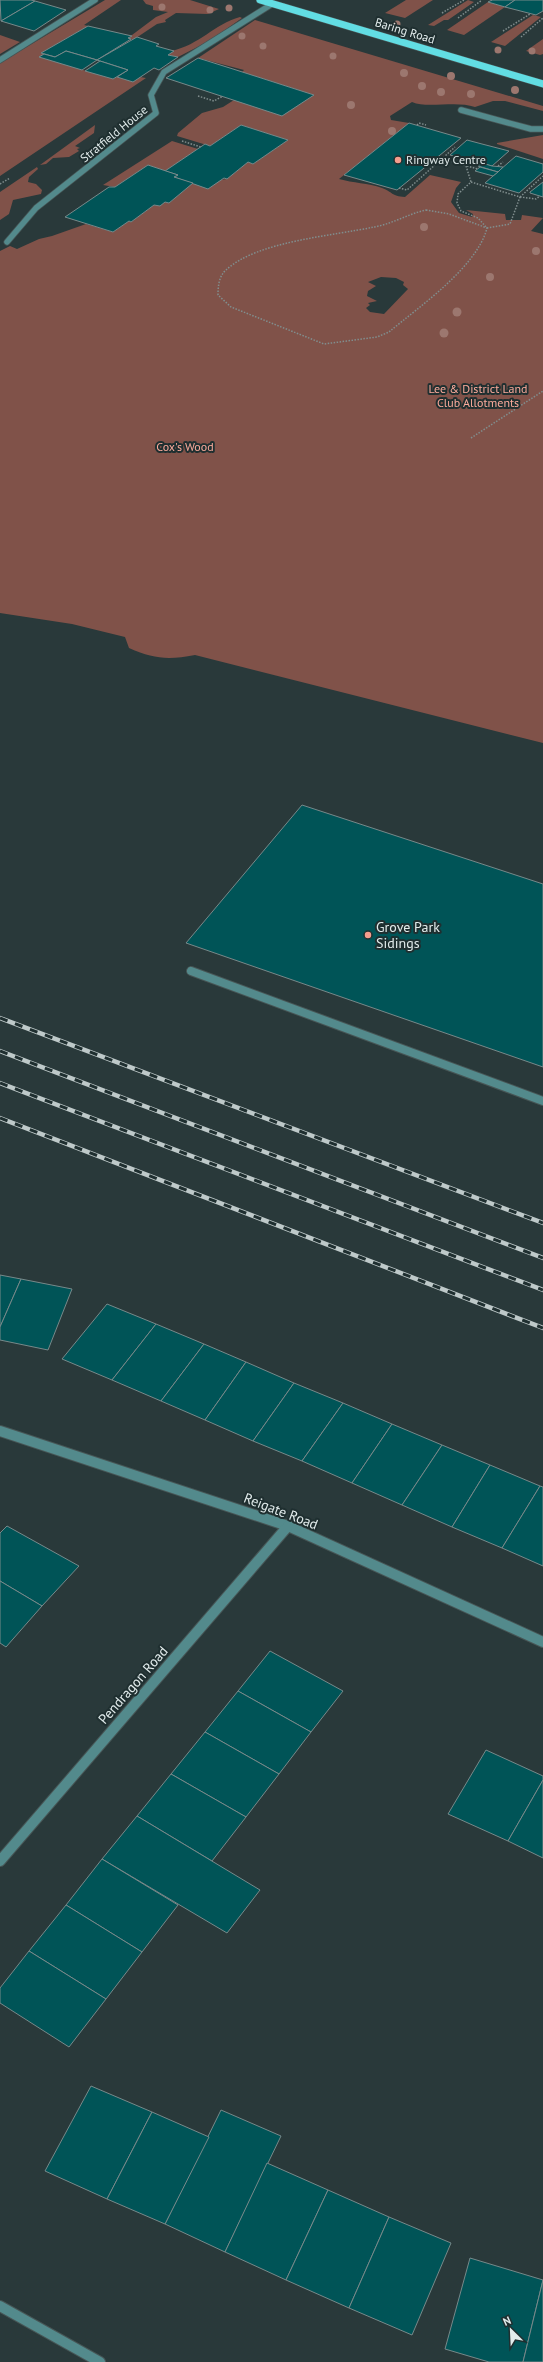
<svg xmlns="http://www.w3.org/2000/svg" width="543" height="2362" font-family="'PT Sans',sans-serif">
<rect width="100%" height="100%" fill="#29393a"/>
<g fill="#805249" fill-rule="evenodd">
<polygon points="105,0 121,0 84,25 88,26 41,53 44,54 40,57 113,79 117,77 133,81 140,77 146,78 0,176 0,63"/>
<polygon points="143,0 190,0 219,9 208,14 176,13 165,20 166,22 157,24 133,40 128,38 156,17 168,12 153,10 153,6 146,4"/>
<polygon points="406,0 433,0 405,18 385,13"/>
<polygon points="468,0 474,2 448,20 444,20 434,26 428,25"/>
<polygon points="488,2 505,7 464,35 447,30"/>
<polygon points="533,15 541,17 505,46 491,42"/>
<path d="M 240,17 L 242,18 L 211,40 L 178,57 L 168,55 L 171,51 C 200,45 214,24 240,17 Z"/>
<path d="M 255,20 L 543,106 L 543,111 L 505,101 L 493,101 L 475,107 C 455,100 428,109 412,102 L 390,116 L 391,120 L 409,123 L 339,179 C 353,183 368,183 382,188 C 393,192 391,196 405,197 L 430,175 L 461,182 L 456,188 L 451,202 L 459,213 L 472,217 L 473,214 L 466,210 L 505,214 L 506,220 L 521,220 L 522,215 L 543,218 L 531,231 L 543,234 L 543,743 L 195,655 C 168,660 154,659 129,648 L 125,637 L 72,624 L 0,613 L 0,251 L 10,246 L 17,249 L 39,239 L 52,236 L 86,224 L 113,232 L 129,221 L 131,222 L 154,205 L 159,206 L 165,202 L 169,203 L 193,183 L 227,179 L 248,162 L 253,164 L 288,140 L 241,125 L 210,146 L 177,136 L 178,133 L 202,113 L 223,107 L 234,100 L 314,95 L 242,72 L 244,70 L 198,58 ZM 381,277 L 396,278 L 404,282 L 403,285 L 408,289 L 384,314 L 370,312 L 366,308 L 370,305 L 368,303 L 377,301 L 367,296 L 368,291 L 376,286 L 368,282 Z"/>
<polygon points="0,35 20,42 0,54"/>
<polygon points="543,39 543,54 540,55 526,51"/>
<polygon points="95,125 94,133 75,146 80,148 77,149 79,151 69,157 53,158 46,164 40,165"/>
<polygon points="543,135 543,159 497,144 497,143"/>
<polygon points="172,141 198,149 165,171 148,165 115,187 103,185"/>
<polygon points="37,167 38,169 29,177 28,182 36,184 42,190 41,194 13,200 9,214 0,220 0,192"/>
</g>
<g fill="#005457" stroke="#77898a">
<polygon points="0,0 31,0 35,1 1,21"/>
<polygon points="492,0 491,0 515,0 505,7 488,2"/>
<polygon points="515,0 543,0 543,11 536,15 505,7"/>
<polygon points="35,1 66,10 34,31 1,21"/>
<polygon points="88,26 132,36 128,38 131,39 97,60 66,51 55,57 41,53"/>
<polygon points="137,37 159,44 156,46 174,51 168,55 178,57 159,70 154,68 133,82 117,77 128,70 97,60"/>
<polygon points="66,51 97,60 82,70 39,57 44,54 55,57"/>
<polygon points="198,58 233,69 314,95 282,116 166,78"/>
<polygon points="100,61 128,70 113,79 85,71"/>
<polygon points="409,123 461,138 397,190 344,175"/>
<polygon points="241,125 288,140 253,164 248,162 227,179 224,178 208,189 174,177 178,175 165,171 205,144 210,146"/>
<polygon points="467,140 482,144 509,151 492,166 450,155"/>
<polygon points="516,156 543,164 543,172 519,193 485,183"/>
<polygon points="482,163 492,166 503,167 498,172 478,166"/>
<polygon points="148,165 178,175 174,177 193,183 169,203 165,202 160,206 154,205 131,222 129,221 113,232 65,217 109,187 115,187"/>
<polygon points="480,167 498,172 493,176 475,171"/>
<polygon points="543,182 543,197 530,193 530,192"/>
<polygon points="302,805 543,884 543,1067 186,943"/>
<polygon points="0,1275 21,1279 0,1327"/>
<polygon points="21,1279 72,1289 48,1350 0,1340 0,1327"/>
<polygon points="107,1304 156,1324 112,1380 62,1359"/>
<polygon points="156,1324 204,1344 161,1401 112,1380"/>
<polygon points="204,1344 246,1362 205,1420 161,1401"/>
<polygon points="246,1362 294,1383 253,1441 205,1420"/>
<polygon points="294,1383 343,1403 302,1461 253,1441"/>
<polygon points="343,1403 392,1424 352,1483 302,1461"/>
<polygon points="392,1424 442,1445 402,1505 352,1483"/>
<polygon points="442,1445 490,1465 452,1527 402,1505"/>
<polygon points="490,1465 540,1486 502,1548 452,1527"/>
<polygon points="540,1486 543,1487 543,1566 502,1548"/>
<polygon points="7,1526 79,1566 42,1606 0,1581 0,1533"/>
<polygon points="0,1581 42,1606 6,1647 0,1643"/>
<polygon points="270,1651 343,1691 311,1732 238,1691"/>
<polygon points="238,1691 311,1732 279,1774 205,1732"/>
<polygon points="205,1732 279,1774 246,1817 171,1774"/>
<polygon points="486,1750 543,1776 543,1780 508,1841 448,1814"/>
<polygon points="171,1774 246,1817 212,1861 137,1816"/>
<polygon points="543,1780 543,1858 508,1841"/>
<polygon points="137,1816 260,1890 227,1933 102,1859"/>
<polygon points="102,1859 178,1905 142,1952 66,1905"/>
<polygon points="66,1905 142,1952 106,1999 29,1951"/>
<polygon points="29,1951 106,1999 69,2047 0,2003 0,1988"/>
<polygon points="91,2086 152,2112 107,2199 45,2171"/>
<polygon points="221,2110 281,2136 225,2252 165,2224"/>
<polygon points="152,2112 209,2137 165,2224 107,2199"/>
<polygon points="267,2163 328,2190 286,2280 225,2252"/>
<polygon points="328,2190 389,2217 349,2308 286,2280"/>
<polygon points="389,2217 451,2243 412,2335 349,2308"/>
<polygon points="470,2258 543,2280 523,2362 489,2362 445,2349"/>
<polygon points="543,2280 543,2362 523,2362"/>
</g>
<g fill="none" stroke-linecap="round" stroke-linejoin="round">
<g stroke="#475656" stroke-width="7">
<polyline id="lane-far1" points="461,110 531,129 543,129"/>
</g>
<g stroke="#475656" stroke-width="10">
<polyline id="lane" points="191,971 543,1101"/>
</g>
<g stroke="#475656" stroke-width="7">
<g id="street-far1">
<polyline points="0,60 95,0"/>
<polyline points="7,242 36,208 156,113 151,95 164,72 272,4"/>
</g>
</g>
<g stroke="#475656" stroke-width="12">
<g id="street">
<polyline points="0,1431 288,1526 543,1642"/>
<polyline points="0,1861 288,1526"/>
<polyline points="0,2306 100,2362"/>
</g>
</g>
<g stroke="#475656" stroke-width="8">
<polyline id="primary" points="260,0 543,84"/>
</g>
<g stroke="#808e8e" stroke-width="1.5" stroke-dasharray="1.5 1.5" stroke-linecap="butt">
<polyline points="442,13 464,0"/>
<polyline points="458,18 482,0"/>
<polyline points="503,31 530,14"/>
<polyline points="521,37 543,18"/>
<polyline points="198,96 214,101 223,96"/>
<polyline points="417,125 419,123 426,125"/>
<polyline points="182,141 201,147"/>
<polyline points="443,159 466,166 471,182"/>
<polyline points="467,165 473,161"/>
<polyline points="467,166 478,169"/>
<polyline points="498,166 503,162"/>
<polygon points="471,182 520,197 510,224 487,228 478,218 461,211 457,203 458,194"/>
<polyline points="0,184 10,178"/>
<polyline points="399,188 407,190 455,147"/>
<polyline points="520,197 543,176"/>
<polyline points="520,197 536,199 540,196"/>
<path d="M 426,210 L 449,214 L 487,228 C 477,267 420,306 389,332 L 377,337 L 324,344 L 231,307 L 218,295 C 218,286 219,276 226,270 C 257,241 333,236 374,227 C 392,224 408,214 426,210 Z"/>
<polyline points="471,438 543,391"/>
</g>
<use href="#lane-far1" stroke="#538a8c" stroke-width="5.5"/>
<use href="#lane" stroke="#538a8c" stroke-width="8"/>
<use href="#street-far1" stroke="#538a8c" stroke-width="5.5"/>
<use href="#street" stroke="#538a8c" stroke-width="10"/>
<use href="#primary" stroke="#62dde3" stroke-width="7"/>
<g stroke="#bec9c9" stroke-width="4.5">
<g id="rail">
<polyline points="0,1018 543,1223"/>
<polyline points="0,1051 543,1258"/>
<polyline points="0,1083 543,1290"/>
<polyline points="0,1118 543,1328"/>
</g>
</g>
<use href="#rail" stroke="#1f2f30" stroke-width="3" stroke-dasharray="8" stroke-linecap="butt"/>
</g>
<g fill="#9c776f">
<circle cx="162" cy="7" r="3.5"/>
<circle cx="229" cy="8" r="3.5"/>
<circle cx="210" cy="10" r="3.5"/>
<circle cx="397" cy="24" r="3.5"/>
<circle cx="242" cy="36" r="3.5"/>
<circle cx="263" cy="46" r="3.5"/>
<circle cx="498" cy="50" r="3.5"/>
<circle cx="532" cy="51" r="3.5"/>
<circle cx="333" cy="56" r="3.5"/>
<circle cx="404" cy="73" r="4"/>
<circle cx="451" cy="76" r="4"/>
<circle cx="422" cy="86" r="4"/>
<circle cx="515" cy="90" r="4"/>
<circle cx="441" cy="92" r="4"/>
<circle cx="471" cy="94" r="4"/>
<circle cx="351" cy="105" r="4"/>
<circle cx="392" cy="131" r="4"/>
<circle cx="424" cy="227" r="4"/>
<circle cx="536" cy="251" r="4"/>
<circle cx="490" cy="277" r="4"/>
<circle cx="457" cy="312" r="4.5"/>
<circle cx="444" cy="333" r="4.5"/>
</g>
<g fill="#f59d8d" stroke="#1f2f30" stroke-width="1.5">
<circle cx="398" cy="160" r="4"/>
<circle cx="368" cy="935" r="4"/>
</g>
<g text-anchor="middle" stroke-width="4" stroke-linejoin="round" paint-order="stroke">
<g font-size="12" fill="#e2ecec" stroke="#1f2f30">
<text transform="translate(405 31) rotate(17)" y="4">Baring Road</text>
<text transform="translate(114 134) rotate(-39)" y="4">Stratfield House</text>
</g>
<g font-size="12" fill="#e2ecec" stroke="#1f2f30" text-anchor="start">
<text x="406" y="164">Ringway Centre</text>
</g>
<g font-size="12" fill="#fbaa9b" stroke="#1f2f30">
<text x="478" y="393">Lee &amp; District Land<tspan x="478" dy="14">Club Allotments</tspan></text>
<text x="185" y="451">Cox's Wood</text>
</g>
<g font-size="14" fill="#e2ecec" stroke="#1f2f30" text-anchor="start">
<text x="376" y="932">Grove Park<tspan x="376" dy="16">Sidings</tspan></text>
</g>
<g font-size="14" fill="#e2ecec" stroke="#1f2f30">
<text transform="translate(281 1511) rotate(21)" y="5">Reigate Road</text>
<text transform="translate(133 1685) rotate(-49)" y="5">Pendragon Road</text>
</g>
</g>
<g transform="translate(511 2330) rotate(336)" stroke="#1f2f30" stroke-width="3" paint-order="stroke">
<path d="M0-3L7 15L0 10L-7 15Z" fill="#e2ecec"/>
<text y="-6" font-size="11" font-weight="bold" text-anchor="middle" fill="#e2ecec">N</text>
</g>
</svg>
